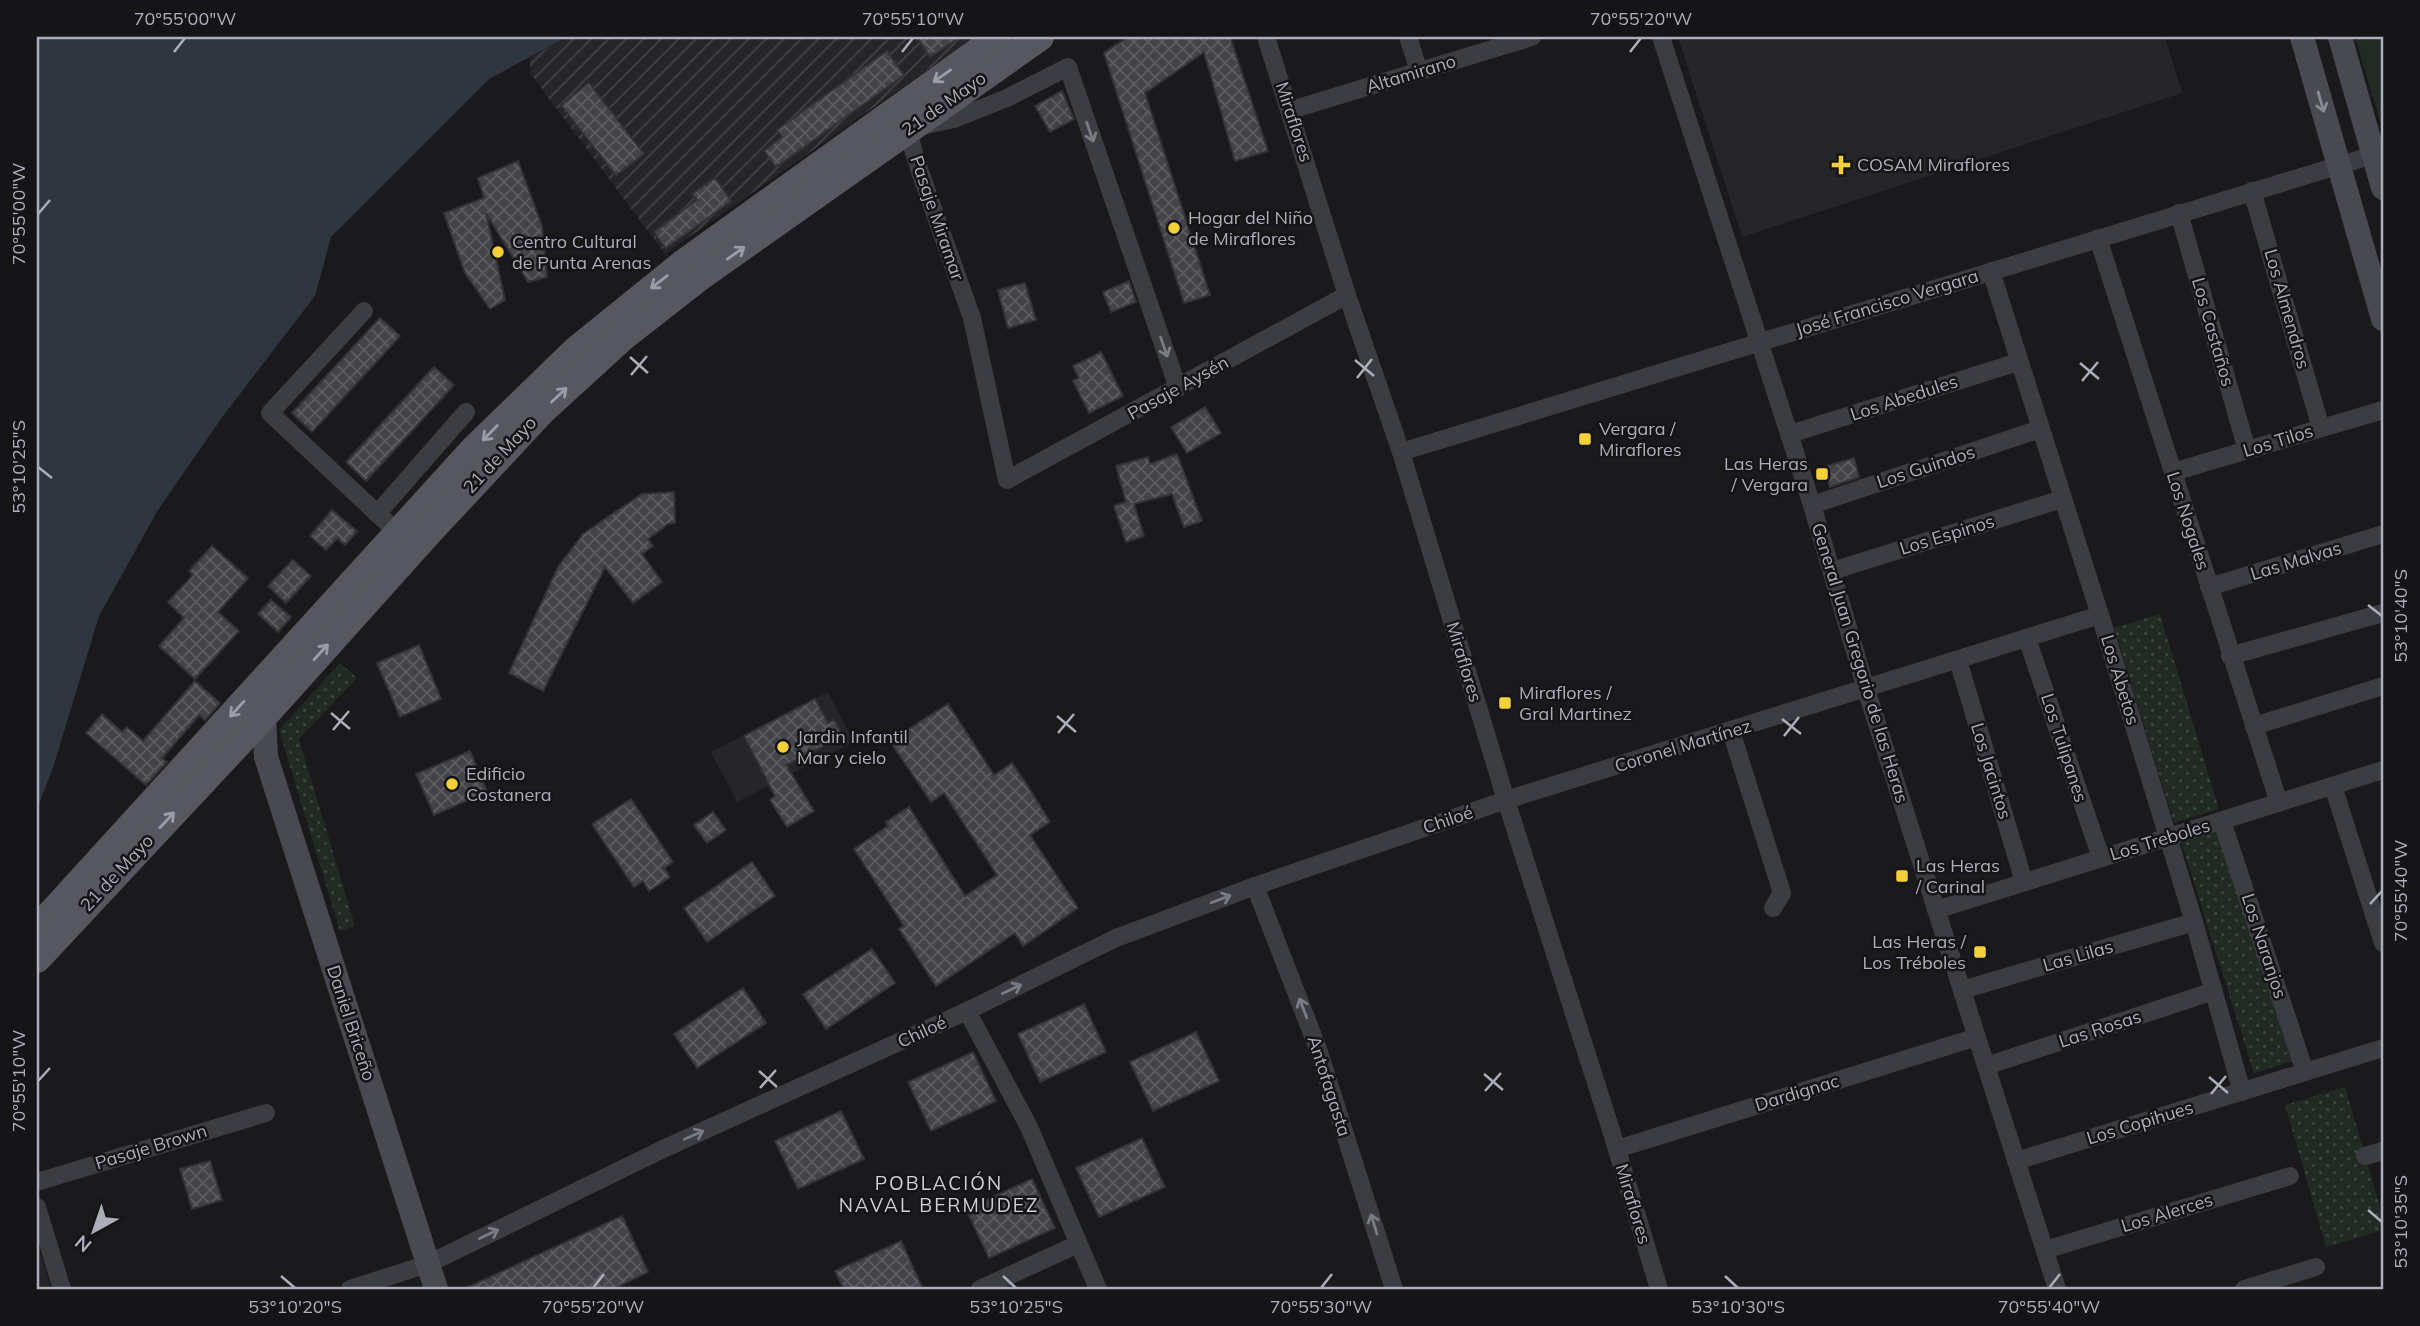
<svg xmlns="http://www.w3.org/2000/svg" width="2420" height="1326" font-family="Mulish,sans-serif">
<defs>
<pattern id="industrial-furrows" width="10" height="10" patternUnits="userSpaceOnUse" patternTransform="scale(1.75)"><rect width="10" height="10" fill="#262529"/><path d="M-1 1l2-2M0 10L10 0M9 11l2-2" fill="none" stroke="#434246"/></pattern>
<pattern id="grass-dots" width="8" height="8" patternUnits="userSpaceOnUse" patternTransform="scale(1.75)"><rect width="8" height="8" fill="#212a23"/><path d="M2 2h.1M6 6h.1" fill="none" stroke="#3f4641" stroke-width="1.8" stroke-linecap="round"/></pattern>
<pattern id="building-cross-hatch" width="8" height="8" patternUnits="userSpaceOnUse" patternTransform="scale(1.75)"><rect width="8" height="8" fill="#444349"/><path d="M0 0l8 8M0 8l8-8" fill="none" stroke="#5c5c61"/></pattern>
</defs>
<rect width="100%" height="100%" fill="#1a191c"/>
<g fill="#262529">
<polygon points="1678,37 2165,37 2182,93 1742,237"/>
<polygon points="828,692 854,742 737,802 711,752"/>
<polygon points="37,1241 51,1289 37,1289"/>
</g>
<polygon fill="url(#industrial-furrows)" points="567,37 974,37 665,254 530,73 530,58"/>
<g fill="url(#grass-dots)">
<polygon points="2160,614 2219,809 2174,823 2114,628"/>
<polygon points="340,663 357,678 299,739 355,926 340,931 279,730"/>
<polygon points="2221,830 2293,1061 2254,1073 2181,842"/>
<polygon points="2345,1087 2383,1217 2383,1230 2326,1247 2285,1105"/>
</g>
<polygon fill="#212a23" points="2355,37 2383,37 2383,131"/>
<polygon fill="#2f3640" points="37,37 567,37 489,79 331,237 315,296 223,416 158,510 99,616 53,768 37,809"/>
<g fill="url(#building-cross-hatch)" stroke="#343338" stroke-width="2">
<polygon points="917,37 960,37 930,57"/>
<polygon points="1128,37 1230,37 1268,151 1235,161 1204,52 1145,93 1210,295 1184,303 1104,53"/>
<polygon points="887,51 904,75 776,167 764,151 782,137 777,130"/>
<polygon points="589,83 644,154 616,175 561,105"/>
<polygon points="1062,91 1074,119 1050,132 1035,106"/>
<polygon points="518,161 542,226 547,277 528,282 486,213 505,300 490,309 465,273 444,213 484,198 478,178"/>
<polygon points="715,178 731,201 666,248 654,232 697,200 692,194"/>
<polygon points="1129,281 1136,302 1111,312 1103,292"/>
<polygon points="1025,283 1036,320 1008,328 998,290"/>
<polygon points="380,318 400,336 312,432 292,413"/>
<polygon points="1101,352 1123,396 1089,413 1073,381 1079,378 1073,366"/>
<polygon points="434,367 454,385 366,481 346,462"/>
<polygon points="1205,407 1221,433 1187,453 1171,427"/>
<polygon points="1177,454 1202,521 1184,527 1172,494 1134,504 1144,536 1126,542 1114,506 1126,502 1116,466 1148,457 1150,464"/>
<polygon points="1854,458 1859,477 1830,487 1824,467"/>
<polygon points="674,492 675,523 668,524 648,539 653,546 642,554 662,582 633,603 605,567 543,691 509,673 558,567 583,534 642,494"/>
<polygon points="332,510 357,531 345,545 337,538 326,550 310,536"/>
<polygon points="212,546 248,578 218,612 239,631 195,679 159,646 184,618 168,602 193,575 189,571"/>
<polygon points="293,560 311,576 286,603 268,586"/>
<polygon points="271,600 291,617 278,632 258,614"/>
<polygon points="419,645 441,699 400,717 377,663"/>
<polygon points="195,681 220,703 205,720 199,715 162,758 167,762 146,785 86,733 102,714 122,732 127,727 143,741"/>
<polygon points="815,699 828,723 834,720 843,736 786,765 814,811 787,827 770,800 775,796 744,736"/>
<polygon points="948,704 994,775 1012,763 1027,785 1050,822 1030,835 1078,908 1023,946 1015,933 936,986 899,929 904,926 854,849 888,826 886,822 909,807 965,896 997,875 944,793 931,802 890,741"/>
<polygon points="470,751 487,792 434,815 416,774"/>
<polygon points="631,799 673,862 664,868 670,877 649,891 643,881 634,887 592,824"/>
<polygon points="713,812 726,830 707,843 694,825"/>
<polygon points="752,862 775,896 707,942 684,908"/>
<polygon points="872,949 895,983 826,1029 803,994"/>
<polygon points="743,988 766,1023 697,1068 674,1034"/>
<polygon points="1084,1004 1106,1052 1040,1082 1018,1034"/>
<polygon points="1196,1032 1219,1081 1153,1111 1130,1062"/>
<polygon points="973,1052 996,1101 931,1131 908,1082"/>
<polygon points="841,1111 864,1159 798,1189 775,1141"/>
<polygon points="1142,1138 1165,1187 1099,1217 1076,1168"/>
<polygon points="210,1161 222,1200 192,1209 180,1169"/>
<polygon points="1032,1179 1055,1228 989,1258 966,1209"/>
<polygon points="622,1216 648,1272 613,1289 464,1289"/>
<polygon points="901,1241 923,1289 844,1289 835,1271"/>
</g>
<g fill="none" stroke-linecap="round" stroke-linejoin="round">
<g stroke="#3c3c43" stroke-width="18">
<polyline points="1266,37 1347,295 1401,452 1506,800 1611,1130 1659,1289"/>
<polyline points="1408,37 1419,71"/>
<polyline points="1661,37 1812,505 1866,689 2057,1289"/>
<polyline points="1291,110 1532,37"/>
<polyline points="2252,191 2321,428"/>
<polyline points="2179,213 2247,450"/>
<polyline points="2098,238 2279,803"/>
<polyline points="1991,271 2100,615 2194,922 2242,1092"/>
<polyline points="364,311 270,413 398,533"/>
<polyline points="1178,388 1068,67 1007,98 954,119 907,129 920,172 972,318 1007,480 1347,295"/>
<polyline points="1790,434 2018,362"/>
<polyline points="1401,452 2373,155"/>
<polyline points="2173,472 2383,410"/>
<polyline points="1812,505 2040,429"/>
<polyline points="377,514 466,412"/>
<polyline points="1832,571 2062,499"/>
<polyline points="2209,587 2383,534"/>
<polyline points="2027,638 2101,858"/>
<polyline points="2230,656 2383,613"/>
<polyline points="1958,660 2024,882"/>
<polyline points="2254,726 2383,686"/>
<polyline points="1731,731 1782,893 1773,908"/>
<polyline points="2333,786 2383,943"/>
<polyline points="2222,821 2305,1072"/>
<polyline points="1255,886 1318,1049 1394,1289"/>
<polyline points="1936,910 2383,770"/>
<polyline points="1962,990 2194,922"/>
<polyline points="967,1011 1029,1127 1098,1289"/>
<polyline points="1986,1066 2214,991"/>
<polyline points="1617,1149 1977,1037"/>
<polyline points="2365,1156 2383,1151"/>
<polyline points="2016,1161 2383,1048"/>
<polyline points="37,1182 266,1113"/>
<polyline points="37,1207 62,1289"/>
<polyline points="2045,1250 2290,1176"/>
<polyline points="350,1289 428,1264 661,1150 967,1011 1116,938 1255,886 1506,800 2100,615"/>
<polyline points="980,1289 1078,1244"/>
<polyline points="2244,1289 2316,1267"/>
</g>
<g stroke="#484951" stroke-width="24">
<polyline points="2302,37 2383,319"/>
<polyline points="2340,37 2383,188"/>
<polyline points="264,716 266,757 436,1289"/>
</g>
<g stroke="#565760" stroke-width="28">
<polyline points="37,929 475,448 575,351 685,262 998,37"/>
<polyline points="37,959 264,716 430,531 541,412 623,337 701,276 1040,37"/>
</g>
</g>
<defs><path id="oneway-shaft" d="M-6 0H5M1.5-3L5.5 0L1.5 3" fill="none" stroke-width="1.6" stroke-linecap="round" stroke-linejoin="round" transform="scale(1.75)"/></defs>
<g stroke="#9b9da9">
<use href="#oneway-shaft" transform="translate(942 76) rotate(145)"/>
<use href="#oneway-shaft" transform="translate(736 253) rotate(-35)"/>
<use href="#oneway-shaft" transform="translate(659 282) rotate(143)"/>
<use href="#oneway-shaft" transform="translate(559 395) rotate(-43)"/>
<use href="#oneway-shaft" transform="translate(490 433) rotate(134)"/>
<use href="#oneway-shaft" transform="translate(321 652) rotate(-48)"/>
<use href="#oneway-shaft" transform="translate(237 709) rotate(132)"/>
<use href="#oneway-shaft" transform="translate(167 820) rotate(-47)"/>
</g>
<use stroke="#898b96" href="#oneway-shaft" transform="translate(2321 102) rotate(74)"/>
<g stroke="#7a7b85">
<use href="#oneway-shaft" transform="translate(1090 132) rotate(71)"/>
<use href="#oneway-shaft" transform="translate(1164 347) rotate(71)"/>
<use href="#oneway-shaft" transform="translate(1221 899) rotate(-21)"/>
<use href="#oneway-shaft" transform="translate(1012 989) rotate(-26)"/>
<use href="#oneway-shaft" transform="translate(1303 1008) rotate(-111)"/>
<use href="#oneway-shaft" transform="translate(694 1135) rotate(-24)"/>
<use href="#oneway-shaft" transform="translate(1374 1224) rotate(-107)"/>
<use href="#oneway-shaft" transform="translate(489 1234) rotate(-26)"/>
</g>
<path fill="none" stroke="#acaebb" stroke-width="2.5" d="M 174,52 L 185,38M 902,52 L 913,38M 1630,52 L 1641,38M 38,214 L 50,200M 630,357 L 648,373M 1355,360 L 1374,376M 2080,363 L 2099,379M 631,375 L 647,356M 1357,378 L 1372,359M 2082,381 L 2098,362M 38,467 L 52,478M 2368,605 L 2382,616M 331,713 L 350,729M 1057,716 L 1076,732M 1782,719 L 1801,734M 333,730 L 349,711M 1058,733 L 1074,714M 1784,736 L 1799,717M 2370,904 L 2382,891M 759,1071 L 777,1087M 1484,1074 L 1503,1090M 2209,1077 L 2228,1093M 38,1081 L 50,1068M 760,1088 L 776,1070M 1485,1091 L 1501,1073M 2211,1094 L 2226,1076M 2368,1210 L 2382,1222M 281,1276 L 295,1288M 1003,1276 L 1016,1288M 1725,1276 L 1738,1288M 593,1288 L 604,1274M 1321,1288 L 1332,1274M 2049,1288 L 2060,1274"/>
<g fill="#f4d138" stroke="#151417" stroke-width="2.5">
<path d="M1837.5 154.5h7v7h7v7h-7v7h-7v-7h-7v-7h7z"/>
<circle cx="1174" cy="228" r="7"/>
<circle cx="498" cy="252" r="7"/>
<rect x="1578" y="432" width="14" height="14" rx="3.5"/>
<rect x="1815" y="467" width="14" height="14" rx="3.5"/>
<rect x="1498" y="696" width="14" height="14" rx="3.5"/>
<circle cx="783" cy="747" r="7"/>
<circle cx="452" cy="784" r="7"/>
<rect x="1895" y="869" width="14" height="14" rx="3.5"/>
<rect x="1973" y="945" width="14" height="14" rx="3.5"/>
</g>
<g text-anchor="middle" stroke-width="5" stroke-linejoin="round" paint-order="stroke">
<g font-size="18" fill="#acaebb" stroke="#151417">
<text transform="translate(1411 74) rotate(-17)" y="6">Altamirano</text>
<text transform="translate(944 104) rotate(-35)" y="6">21 de Mayo</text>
<text transform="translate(1294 122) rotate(72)" y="6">Miraflores</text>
<text transform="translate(937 218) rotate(71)" y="6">Pasaje Miramar</text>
<text transform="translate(1887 303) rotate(-17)" y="6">José Francisco Vergara</text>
<text transform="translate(2287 309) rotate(74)" y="6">Los Almendros</text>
<text transform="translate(2213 332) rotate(74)" y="6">Los Castaños</text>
<text transform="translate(1178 388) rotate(-29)" y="6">Pasaje Aysén</text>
<text transform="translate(1904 398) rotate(-18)" y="6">Los Abedules</text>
<text transform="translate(2278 441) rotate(-17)" y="6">Los Tilos</text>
<text transform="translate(500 455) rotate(-47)" y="6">21 de Mayo</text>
<text transform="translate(1926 467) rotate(-18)" y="6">Los Guindos</text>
<text transform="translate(2188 521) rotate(72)" y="6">Los Nogales</text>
<text transform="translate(1947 535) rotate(-17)" y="6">Los Espinos</text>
<text transform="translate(2296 561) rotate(-17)" y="6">Las Malvas</text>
<text transform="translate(1464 662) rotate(73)" y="6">Miraflores</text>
<text transform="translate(1860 663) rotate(73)" y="6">General Juan Gregorio de las Heras</text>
<text transform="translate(2120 680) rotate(73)" y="6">Los Abetos</text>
<text transform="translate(1683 746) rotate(-17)" y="6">Coronel Martínez</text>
<text transform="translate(2064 748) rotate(72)" y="6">Los Tulipanes</text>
<text transform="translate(1991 771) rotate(73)" y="6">Los Jacintos</text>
<text transform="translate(1448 820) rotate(-19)" y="6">Chiloé</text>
<text transform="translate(2160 840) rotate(-17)" y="6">Los Treboles</text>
<text transform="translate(117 873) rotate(-47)" y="6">21 de Mayo</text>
<text transform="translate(2264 946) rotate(72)" y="6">Los Naranjos</text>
<text transform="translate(2078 956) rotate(-16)" y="6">Las Lilas</text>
<text transform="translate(351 1023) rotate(72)" y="6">Daniel Briceño</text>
<text transform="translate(2100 1029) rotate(-18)" y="6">Las Rosas</text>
<text transform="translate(922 1032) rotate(-25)" y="6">Chiloé</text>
<text transform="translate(1329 1086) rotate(72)" y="6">Antofagasta</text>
<text transform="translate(1797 1093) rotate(-17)" y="6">Dardignac</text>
<text transform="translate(2140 1123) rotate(-17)" y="6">Los Copihues</text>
<text transform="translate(151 1147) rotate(-17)" y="6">Pasaje Brown</text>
<text transform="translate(1633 1204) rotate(73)" y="6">Miraflores</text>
<text transform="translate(2167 1213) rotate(-17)" y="6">Los Alerces</text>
</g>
<g font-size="18" fill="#acaebb" stroke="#151417" text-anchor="start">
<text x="1857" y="171">COSAM Miraflores</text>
<text x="1188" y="224">Hogar del Niño<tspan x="1188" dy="21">de Miraflores</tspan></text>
<text x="512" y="248">Centro Cultural<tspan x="512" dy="21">de Punta Arenas</tspan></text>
<text x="1599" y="435">Vergara /<tspan x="1599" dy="21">Miraflores</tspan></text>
<text x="1808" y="470" text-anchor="end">Las Heras<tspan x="1808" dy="21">/ Vergara</tspan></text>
<text x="1519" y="699">Miraflores /<tspan x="1519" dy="21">Gral Martinez</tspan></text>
<text x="797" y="743">Jardin Infantil<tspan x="797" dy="21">Mar y cielo</tspan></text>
<text x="466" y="780">Edificio<tspan x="466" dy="21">Costanera</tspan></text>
<text x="1916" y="872">Las Heras<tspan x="1916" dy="21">/ Carinal</tspan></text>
<text x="1966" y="948" text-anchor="end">Las Heras /<tspan x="1966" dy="21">Los Tréboles</tspan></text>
</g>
<g font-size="19" letter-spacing="2" fill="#cdced7" stroke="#151417">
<text x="939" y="1190">POBLACIÓN<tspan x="939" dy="22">NAVAL BERMUDEZ</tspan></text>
</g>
</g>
<rect width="2420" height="1326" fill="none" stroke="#151417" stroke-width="77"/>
<g transform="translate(94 1231) rotate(220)" stroke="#151417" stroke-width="5" paint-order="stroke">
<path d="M0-5L12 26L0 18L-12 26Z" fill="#acaebb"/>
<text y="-10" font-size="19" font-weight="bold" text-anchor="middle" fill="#acaebb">N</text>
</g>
<rect x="38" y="38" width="2344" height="1250" fill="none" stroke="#acaebb" stroke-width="2.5"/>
<g font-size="18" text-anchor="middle" fill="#acaebb">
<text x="185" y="25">70°55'00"W</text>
<text x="913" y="25">70°55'10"W</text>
<text x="1641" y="25">70°55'20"W</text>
<text transform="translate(19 214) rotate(-90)" y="6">70°55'00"W</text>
<text transform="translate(19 467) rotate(-90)" y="6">53°10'25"S</text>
<text transform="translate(2401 616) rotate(-90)" y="6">53°10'40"S</text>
<text transform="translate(2401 891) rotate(-90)" y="6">70°55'40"W</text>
<text transform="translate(19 1081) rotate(-90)" y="6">70°55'10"W</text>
<text transform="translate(2401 1222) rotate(-90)" y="6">53°10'35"S</text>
<text x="295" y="1313">53°10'20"S</text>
<text x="593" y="1313">70°55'20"W</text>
<text x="1016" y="1313">53°10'25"S</text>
<text x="1321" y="1313">70°55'30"W</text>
<text x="1738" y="1313">53°10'30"S</text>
<text x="2049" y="1313">70°55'40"W</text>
</g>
</svg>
